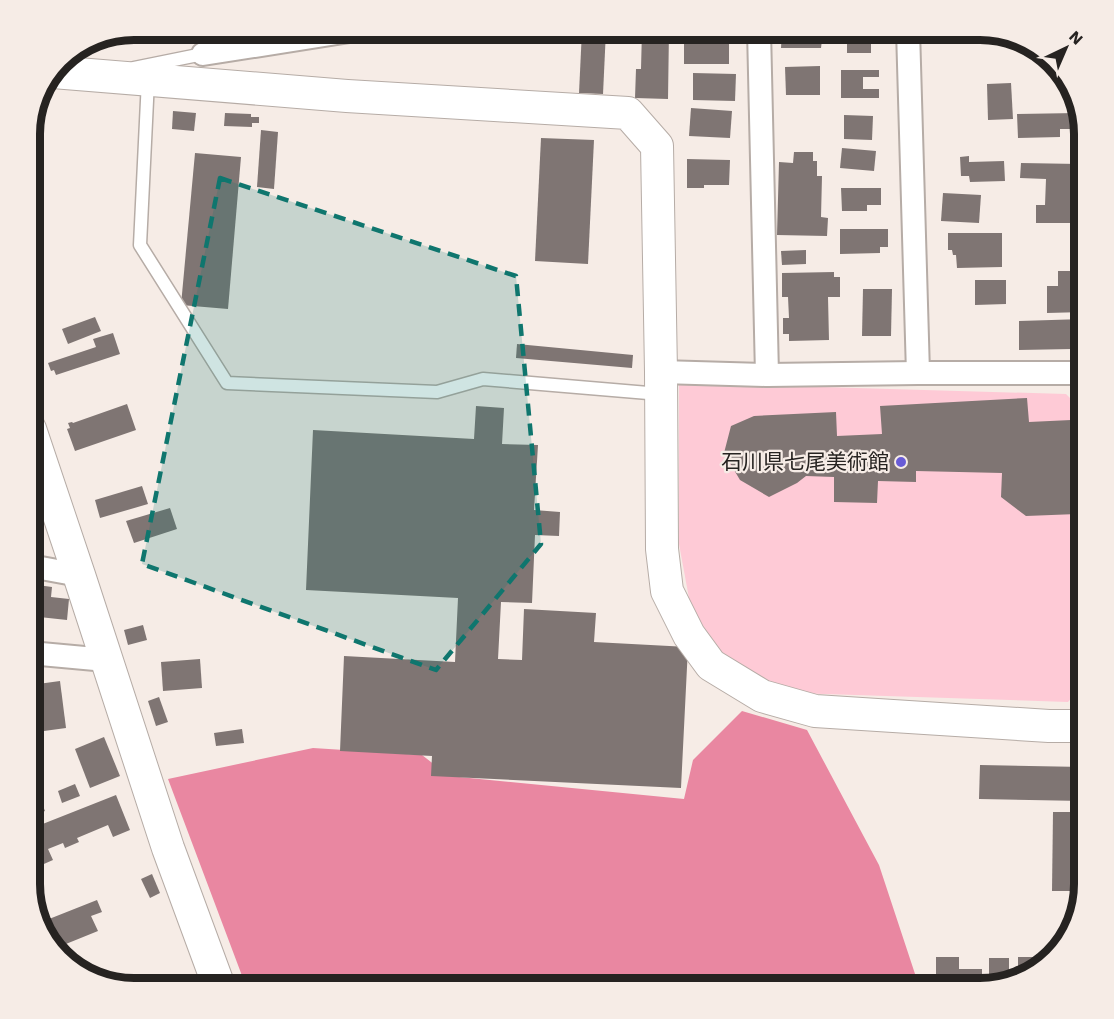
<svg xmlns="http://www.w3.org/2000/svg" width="1114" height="1019" font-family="'Work Sans','Noto Sans JP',sans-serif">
<rect width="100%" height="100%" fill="#f6ece6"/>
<polygon fill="#fecad6" points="679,383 1066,394 1084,412 1084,683 1068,702 793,693 729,662 691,609 679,544"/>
<polygon fill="#e987a1" points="742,711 807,730 879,865 920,989 247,989 168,779 313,748 422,755 449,776 684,799 693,760"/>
<g fill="#7f7573">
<polygon points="582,30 606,30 603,94 579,93"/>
<polygon points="642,30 669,30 668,99 635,98 636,69 641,69"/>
<polygon points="782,30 825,30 825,40 822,40 821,48 781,48"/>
<rect x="847" y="30" width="24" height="23"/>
<rect x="684" y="38" width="45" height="26"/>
<polygon points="820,66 820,95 786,95 785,67"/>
<polygon points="841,70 879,70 879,77 863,77 863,89 879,89 879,98 841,98"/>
<polygon points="693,73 736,74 735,101 693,100"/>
<polygon points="1011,83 1013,119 988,120 987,84"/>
<polygon points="691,108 732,111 730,138 689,136"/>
<polygon points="173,111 196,113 194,131 172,129"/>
<polygon points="225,113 251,114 251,117 259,117 259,123 252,123 252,127 224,126"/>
<polygon points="1077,113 1080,119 1080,129 1060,129 1060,137 1018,138 1017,114"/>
<polygon points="844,115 873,116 872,140 844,139"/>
<polygon points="261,130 278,132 274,189 257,187"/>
<polygon points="541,138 594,140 588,264 535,261"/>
<polygon points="842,148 876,151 874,171 840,168"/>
<polygon points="794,152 813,152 813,161 817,161 817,176 822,176 821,217 828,218 827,236 777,235 779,162 793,163"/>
<polygon points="195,153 241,157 228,309 181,305"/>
<polygon points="969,156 969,162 1004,161 1005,181 970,182 969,176 961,176 960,157"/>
<polygon points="687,159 730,160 729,185 704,185 704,188 687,188"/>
<polygon points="1021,163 1079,164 1079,223 1036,223 1036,205 1045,205 1046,179 1020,178"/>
<polygon points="841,188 881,188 881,205 867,205 867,211 842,211"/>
<polygon points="943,193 981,195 979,223 941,221"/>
<polygon points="840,229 888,229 888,247 880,247 880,253 840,254"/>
<polygon points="948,233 1002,233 1002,267 957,268 956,255 953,255 952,250 948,250"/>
<polygon points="806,250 806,264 782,265 781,251"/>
<polygon points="1058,271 1072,271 1072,285 1084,285 1084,312 1047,313 1047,286 1058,286"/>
<polygon points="834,272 834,277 840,277 840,297 828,297 829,340 789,341 789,334 783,334 783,318 789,318 788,297 782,297 782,273"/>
<polygon points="975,280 1006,280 1006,304 975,305"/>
<polygon points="863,289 892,289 891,336 862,336"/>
<polygon points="95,317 101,331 68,344 62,329"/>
<polygon points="1084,319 1084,360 1072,349 1019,350 1019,321"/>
<polygon points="113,333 120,354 56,375 54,370 51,371 48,363 96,347 93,339"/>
<polygon points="517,344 633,355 632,368 516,358"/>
<polygon points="1027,398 1029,422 1071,420 1077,514 1026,516 1001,497 1002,473 916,471 916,482 878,481 877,503 834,502 834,477 806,476 797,483 769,497 740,480 724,453 731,426 754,416 836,412 837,436 882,434 880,406"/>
<polygon points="127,404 136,430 75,451 67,429 70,428 68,423 72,422 73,423"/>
<polygon points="476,406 504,408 502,444 538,445 534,510 560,512 559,536 535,535 532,603 501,602 498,659 522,660 524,609 596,613 594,642 688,647 681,788 431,776 432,756 340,751 344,656 455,662 458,598 306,590 313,430 474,439"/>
<polygon points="142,486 148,504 100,518 95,500"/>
<polygon points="170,508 177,529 134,543 126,521"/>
<polygon points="30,584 52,587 51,597 69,599 67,620 30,616"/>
<polygon points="143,625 147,640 128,645 124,630"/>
<polygon points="200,659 202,688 163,691 161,662"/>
<polygon points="60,681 66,728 44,731 38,684"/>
<polygon points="159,697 168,722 156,726 148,701"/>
<polygon points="242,729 244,743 216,746 214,733"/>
<polygon points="104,737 120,776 90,788 75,749"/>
<polygon points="980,765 1084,767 1084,801 979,799"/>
<polygon points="30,775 45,811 30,817"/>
<polygon points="75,784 80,796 62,803 58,791"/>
<polygon points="116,795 130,830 113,837 108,825 77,838 79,842 65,848 63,843 48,849 53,860 37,867 32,854 30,855 30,829"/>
<polygon points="1053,812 1084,812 1084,885 1083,891 1052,891"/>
<polygon points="152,874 160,893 150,898 141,879"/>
<polygon points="97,900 102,912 91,916 98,931 56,948 44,921"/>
<polygon points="936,957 959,957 959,969 982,969 982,980 975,980 975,988 936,988"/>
<polygon points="1018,957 1034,957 1034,961 1047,961 1018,974"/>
<rect x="989" y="958" width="20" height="19"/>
<polygon points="200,980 204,989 180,989"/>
</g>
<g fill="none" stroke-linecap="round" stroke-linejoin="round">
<g stroke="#b6aca6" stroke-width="15">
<g id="lane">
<polyline points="134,68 203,54"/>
<polyline points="148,80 140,245 227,383 437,392 483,379 660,394"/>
</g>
</g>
<g stroke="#b6aca6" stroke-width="26">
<g id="street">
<polyline points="759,30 767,375"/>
<polyline points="908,30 918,373"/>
<polyline points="203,54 356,30"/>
<polyline points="661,372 767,375 918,373 1084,373"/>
<polyline points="30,566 79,575"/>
<polyline points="30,653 106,660"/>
</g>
</g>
<g stroke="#b6aca6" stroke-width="34">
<g id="secondary">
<polyline points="53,72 347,96 628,113 657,146 661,372 662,549 667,591 689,635 711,665 762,696 815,711 1049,726 1084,726"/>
<polyline points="30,429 79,575 168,848 220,989"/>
</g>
</g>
<use href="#lane" stroke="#fff" stroke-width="12"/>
<use href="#street" stroke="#fff" stroke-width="22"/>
<use href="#secondary" stroke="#fff" stroke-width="32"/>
</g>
<path fill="#0f766e" fill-opacity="0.2" stroke="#0f766e" stroke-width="4.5" stroke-dasharray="12 8" stroke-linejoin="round" d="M 220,178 L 516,276 L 541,544 L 436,670 L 142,564 Z"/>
<circle fill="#695cd6" stroke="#f6ece6" stroke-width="2" cx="901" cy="462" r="6"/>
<g text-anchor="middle" stroke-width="4.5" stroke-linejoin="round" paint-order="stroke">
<g font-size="21" fill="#262321" stroke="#f6ece6" text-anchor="end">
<text x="889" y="469">石川県七尾美術館</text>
</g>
</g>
<path d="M0 0H1114V1019H0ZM134 40H980A94 94 0 0 1 1074 134V884A94 94 0 0 1 980 978H134A94 94 0 0 1 40 884V134A94 94 0 0 1 134 40Z" fill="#f6ece6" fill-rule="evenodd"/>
<path fill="none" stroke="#262321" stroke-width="8" d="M134 40H980A94 94 0 0 1 1074 134V884A94 94 0 0 1 980 978H134A94 94 0 0 1 40 884V134A94 94 0 0 1 134 40Z"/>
<g transform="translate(1066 48) rotate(44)" stroke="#f6ece6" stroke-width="4.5" paint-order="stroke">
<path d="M0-4.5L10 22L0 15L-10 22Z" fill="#262321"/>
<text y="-9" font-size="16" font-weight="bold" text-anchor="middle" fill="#262321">N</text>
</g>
</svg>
